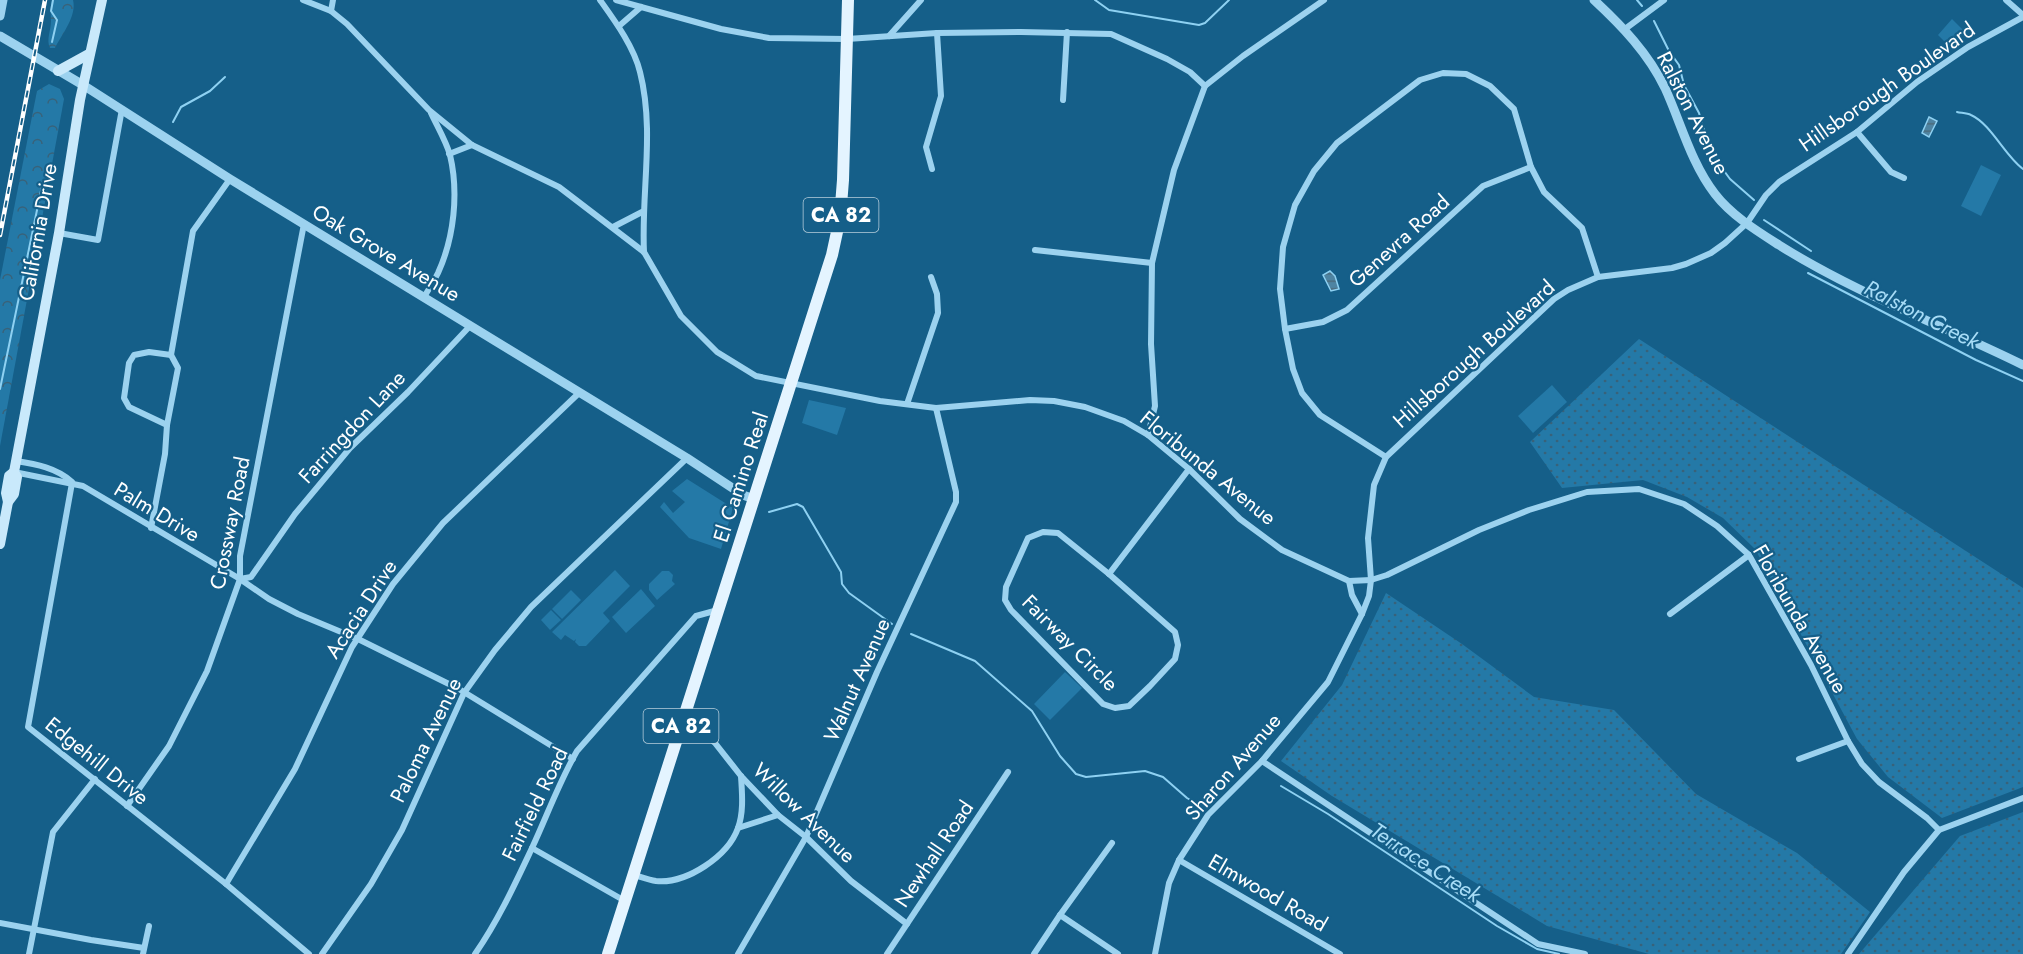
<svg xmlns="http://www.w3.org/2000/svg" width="2023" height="954" font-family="Jost,sans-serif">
<defs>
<pattern id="grass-dots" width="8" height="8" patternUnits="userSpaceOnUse" patternTransform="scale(1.5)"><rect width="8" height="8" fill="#2479a7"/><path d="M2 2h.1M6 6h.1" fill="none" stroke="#38627a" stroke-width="1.8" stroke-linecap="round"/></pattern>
<pattern id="forest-crowns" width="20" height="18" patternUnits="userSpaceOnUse" patternTransform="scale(1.5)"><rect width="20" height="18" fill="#2479a7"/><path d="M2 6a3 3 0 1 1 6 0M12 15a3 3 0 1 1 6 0" fill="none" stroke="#38627a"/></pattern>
<pattern id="water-rules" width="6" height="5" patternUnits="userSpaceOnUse" patternTransform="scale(1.5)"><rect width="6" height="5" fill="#4e84a2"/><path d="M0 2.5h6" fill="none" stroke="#4d6b7b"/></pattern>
</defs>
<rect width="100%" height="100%" fill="#155f89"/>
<g fill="url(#grass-dots)">
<polygon points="1639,339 2023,588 2023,787 1942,818 1888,777 1857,739 1755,549 1723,518 1687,497 1643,480 1562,488 1530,442"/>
<polygon points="1386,593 1462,644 1534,697 1614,710 1696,794 1797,853 1870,912 1841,954 1649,954 1547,926 1332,796 1281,761 1342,685"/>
<polygon points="2023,812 2023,954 1859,954 1960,836"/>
</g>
<g fill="url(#forest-crowns)">
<path d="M 52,0 L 73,0 C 77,16 62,34 55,48 L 50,48 C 46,39 51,31 51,21 C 51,13 50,8 52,0 Z"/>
<polygon points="49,84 60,89 64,99 0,446 0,280 37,91"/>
</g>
<g fill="#2479a7">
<polygon points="1952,19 1963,30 1948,45 1938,35"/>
<polygon points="1981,165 2001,175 1981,216 1961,206"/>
<polygon points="1552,385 1567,402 1533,433 1518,416"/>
<polygon points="809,400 846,408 837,435 802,423"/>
<polygon points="687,479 733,508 721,549 689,538 660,507 664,502 673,513 685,502 672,491"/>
<polygon points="615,570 630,586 603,613 610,621 586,646 579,646 575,642 576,639 574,641 565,635 561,640 552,632"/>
<polygon points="662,571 669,571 673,575 672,581 675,584 657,600 649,590 649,584"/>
<polygon points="641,589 655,606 626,633 612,617"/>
<polygon points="571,590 581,600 562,619 552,609"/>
<polygon points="551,610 561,620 550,630 541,620"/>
<polygon points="1065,672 1082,688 1050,720 1034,704"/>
</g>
<g fill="url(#water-rules)" stroke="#8ed1f2" stroke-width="1.5">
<polygon points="1929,117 1937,121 1929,137 1922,133"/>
<polygon points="1330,271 1335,276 1339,289 1331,291 1323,275"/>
</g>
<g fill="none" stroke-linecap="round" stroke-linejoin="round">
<g stroke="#8ed1f2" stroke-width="2">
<polyline points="1095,0 1109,10 1199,25 1205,23 1229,0"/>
<polyline points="1637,0 1642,6"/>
<polyline points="1654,21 1669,51 1679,65 1684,85 1699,113 1711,153 1730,179 1754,200"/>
<polyline points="52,42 57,20 51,11 53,0"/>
<path d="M 1957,112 C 1961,113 1967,113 1971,115 C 1991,124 2005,156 2023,169"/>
<polyline points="173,122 181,107 210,91 225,77"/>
<polyline points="1764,220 1811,251"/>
<polyline points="1808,273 1976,360 2023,381"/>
<polyline points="0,389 43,181"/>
<polyline points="769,512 797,504 803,507 841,572 842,584 849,593 892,624"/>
<polyline points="911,634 975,661 1032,711 1060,756 1076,774 1086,777 1145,771 1163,777 1187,798 1202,807"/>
<polyline points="1281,786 1328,814 1497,926 1537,949 1559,954"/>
</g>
<g stroke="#9cd2ef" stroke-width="6">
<polyline points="303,0 331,11 347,24 429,110 472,145 559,187 644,252 681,316 717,352 756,376 880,401 936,408 1030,400 1054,401 1085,407 1124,421 1148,435 1189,469 1240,519 1282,550 1349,581 1371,580 1387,575 1479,530 1529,510 1587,492 1639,489 1684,504 1717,526 1749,555 1811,665 1848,741 1862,764 1879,782 1927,818 1939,830"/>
<path d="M 600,0 C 615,21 634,47 640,72 C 655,131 641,192 644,252"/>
<polyline points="616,0 721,29 769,38 847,39 937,33 1021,32 1111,34 1167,59 1190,72 1205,86"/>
<polyline points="2006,0 2023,15"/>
<polyline points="331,11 333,0"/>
<polyline points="619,26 641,7"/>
<polyline points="1625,29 1664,0"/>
<polyline points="889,36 921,0"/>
<polyline points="1063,100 1067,32"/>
<polyline points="1857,132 1891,172 1904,178"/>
<polyline points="449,154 472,145"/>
<polyline points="932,169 926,147 941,96 937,33"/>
<polyline points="613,227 642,212"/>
<polyline points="59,233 98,240 122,109"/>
<polyline points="1035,250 1152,263"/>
<path d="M 424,297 C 429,289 434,281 438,273 C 454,238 459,193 450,155 C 446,141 437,126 431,113"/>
<polyline points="1285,329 1323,322 1347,310 1483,186 1531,167"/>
<polyline points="171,355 193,231 230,179"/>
<polyline points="907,404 938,313 937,294 931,277"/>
<polyline points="167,425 129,407 124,398 129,363 134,355 149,352 171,355"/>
<polyline points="1148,435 1155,406 1151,344 1152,263 1174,170 1205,86 1243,56 1324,0"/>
<polyline points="1386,457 1320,415 1302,393 1293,369 1285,329 1280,289 1283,247 1295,205 1314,171 1337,143 1420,80 1443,73 1466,74 1490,86 1514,109 1531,167 1544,192 1582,228 1598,277"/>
<path d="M 16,461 C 36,464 57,468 72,482"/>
<polyline points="14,472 83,486 240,579 269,599 298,614 358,639 459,689 573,759"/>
<polyline points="72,483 28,727 226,884 309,954"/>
<polyline points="151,528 165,454 167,425 178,368 171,355"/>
<polygon points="1043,532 1058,533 1109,574 1175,632 1178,645 1175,659 1150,686 1129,706 1115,708 1103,704 1011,610 1005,600 1006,587 1028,538"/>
<polyline points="1109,574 1189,469"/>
<polyline points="240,579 251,577 295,514 350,448 408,392 470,326"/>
<polyline points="1349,581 1352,595 1362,614"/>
<polyline points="1670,614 1749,555"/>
<polyline points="682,725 704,734 715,743 741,776 778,815 806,837 851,881 907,924"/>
<polyline points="1799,759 1848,741"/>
<polyline points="1262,761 1538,944 1585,954"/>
<polyline points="127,806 169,746 207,671 240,579 240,556 304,224"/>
<polyline points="738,828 778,815"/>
<polyline points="532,848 625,901"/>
<polyline points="1179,860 1340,954"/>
<path d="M 634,875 C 641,877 649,880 656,881 C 687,884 728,856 738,828 C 744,811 742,793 741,776"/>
<polyline points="226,884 295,769 352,647 393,584 443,523 579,393"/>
<polyline points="1060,915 1118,954"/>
<polyline points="0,923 91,940 144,948"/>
<polyline points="29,954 53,832 95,779"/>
<polyline points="143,954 149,926"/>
<polyline points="322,954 371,884 402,830 464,693 495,650 531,607 687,458"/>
<path d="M 475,954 C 498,921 515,884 532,848 C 547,816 559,782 577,751 L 696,616 L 718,610"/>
<polyline points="738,954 806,837 877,672 956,502 956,492 936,408"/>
<polyline points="887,954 1008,772"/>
<polyline points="1034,954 1060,915 1112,843"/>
<polyline points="1155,954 1169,883 1179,860 1208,815 1262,761 1328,682 1362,614 1369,596 1371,580 1368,538 1374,485 1386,457 1554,299 1568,290 1598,277 1672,268 1686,264 1711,253 1725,243 1747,223 1766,195 1779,182 1857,132 1917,82 1968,47 2023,17"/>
<polyline points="1848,954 1904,872 1939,830 2023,798"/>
</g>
<g stroke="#9cd2ef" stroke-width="9">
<path d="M 1594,0 C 1622,26 1648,53 1665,88 C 1681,123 1691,163 1715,194 C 1731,215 1757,231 1779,245 C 1855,293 1942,325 2023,365"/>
<polyline points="0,16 3,0"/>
<polyline points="0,36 83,85 230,179 687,458 743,495 754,499"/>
</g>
<g stroke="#c9e9fb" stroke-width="10">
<polyline points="58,71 89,54"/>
<polyline points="8,502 6,493 9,476 14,472"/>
<polyline points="0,544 8,502 14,494 17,477 14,472 59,233 80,100 102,0"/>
</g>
<polyline stroke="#e4f4ff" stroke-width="12" points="608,954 832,255 840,218 843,180 848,0"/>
<g stroke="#fff" stroke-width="4.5">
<polyline id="rail" points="0,235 45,0"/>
</g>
<use href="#rail" stroke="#155f89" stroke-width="2" stroke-dasharray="7" stroke-linecap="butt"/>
</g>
<g text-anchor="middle" stroke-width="4.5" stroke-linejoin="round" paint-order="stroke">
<g fill="#155f89" stroke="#b9cfdc" stroke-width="1.5">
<rect x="803.5" y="198" width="75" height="34" rx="4.5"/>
<rect x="643.5" y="709" width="75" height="34" rx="4.5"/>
</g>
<g font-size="20" font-weight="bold" fill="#fff">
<text x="841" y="222">CA 82</text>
<text x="681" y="733">CA 82</text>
</g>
<g font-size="21" fill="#fff" stroke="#155f89">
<text transform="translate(1887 87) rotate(-35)" y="7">Hillsborough Boulevard</text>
<text transform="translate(1693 113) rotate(63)" y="7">Ralston Avenue</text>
<text transform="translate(38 232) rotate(-80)" y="7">California Drive</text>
<text transform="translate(1399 241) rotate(-42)" y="7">Genevra Road</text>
<text transform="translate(386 253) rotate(31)" y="7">Oak Grove Avenue</text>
<text transform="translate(1474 354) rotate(-42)" y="7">Hillsborough Boulevard</text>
<text transform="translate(352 427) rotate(-47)" y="7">Farringdon Lane</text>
<text transform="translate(1208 468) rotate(39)" y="7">Floribunda Avenue</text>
<text transform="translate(741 477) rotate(-72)" y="7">El Camino Real</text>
<text transform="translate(157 512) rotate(31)" y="7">Palm Drive</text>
<text transform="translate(230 523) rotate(-79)" y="7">Crossway Road</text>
<text transform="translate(361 609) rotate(-57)" y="7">Acacia Drive</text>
<text transform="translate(1800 619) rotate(60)" y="7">Floribunda Avenue</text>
<text transform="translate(1070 643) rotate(45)" y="7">Fairway Circle</text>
<text transform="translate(857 680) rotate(-66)" y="7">Walnut Avenue</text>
<text transform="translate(426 740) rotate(-64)" y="7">Paloma Avenue</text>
<text transform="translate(97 761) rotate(39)" y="7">Edgehill Drive</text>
<text transform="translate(1233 767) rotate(-49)" y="7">Sharon Avenue</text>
<text transform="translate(535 804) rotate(-64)" y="7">Fairfield Road</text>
<text transform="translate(804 813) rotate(44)" y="7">Willow Avenue</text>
<text transform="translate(934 854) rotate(-56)" y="7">Newhall Road</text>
<text transform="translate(1268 893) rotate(30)" y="7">Elmwood Road</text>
</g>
<g font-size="22" font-style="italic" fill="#a7dcf6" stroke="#155f89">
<text transform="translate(1922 314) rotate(27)" y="8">Ralston Creek</text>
<text transform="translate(1426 862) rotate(33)" y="8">Terrace Creek</text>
</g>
</g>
</svg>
